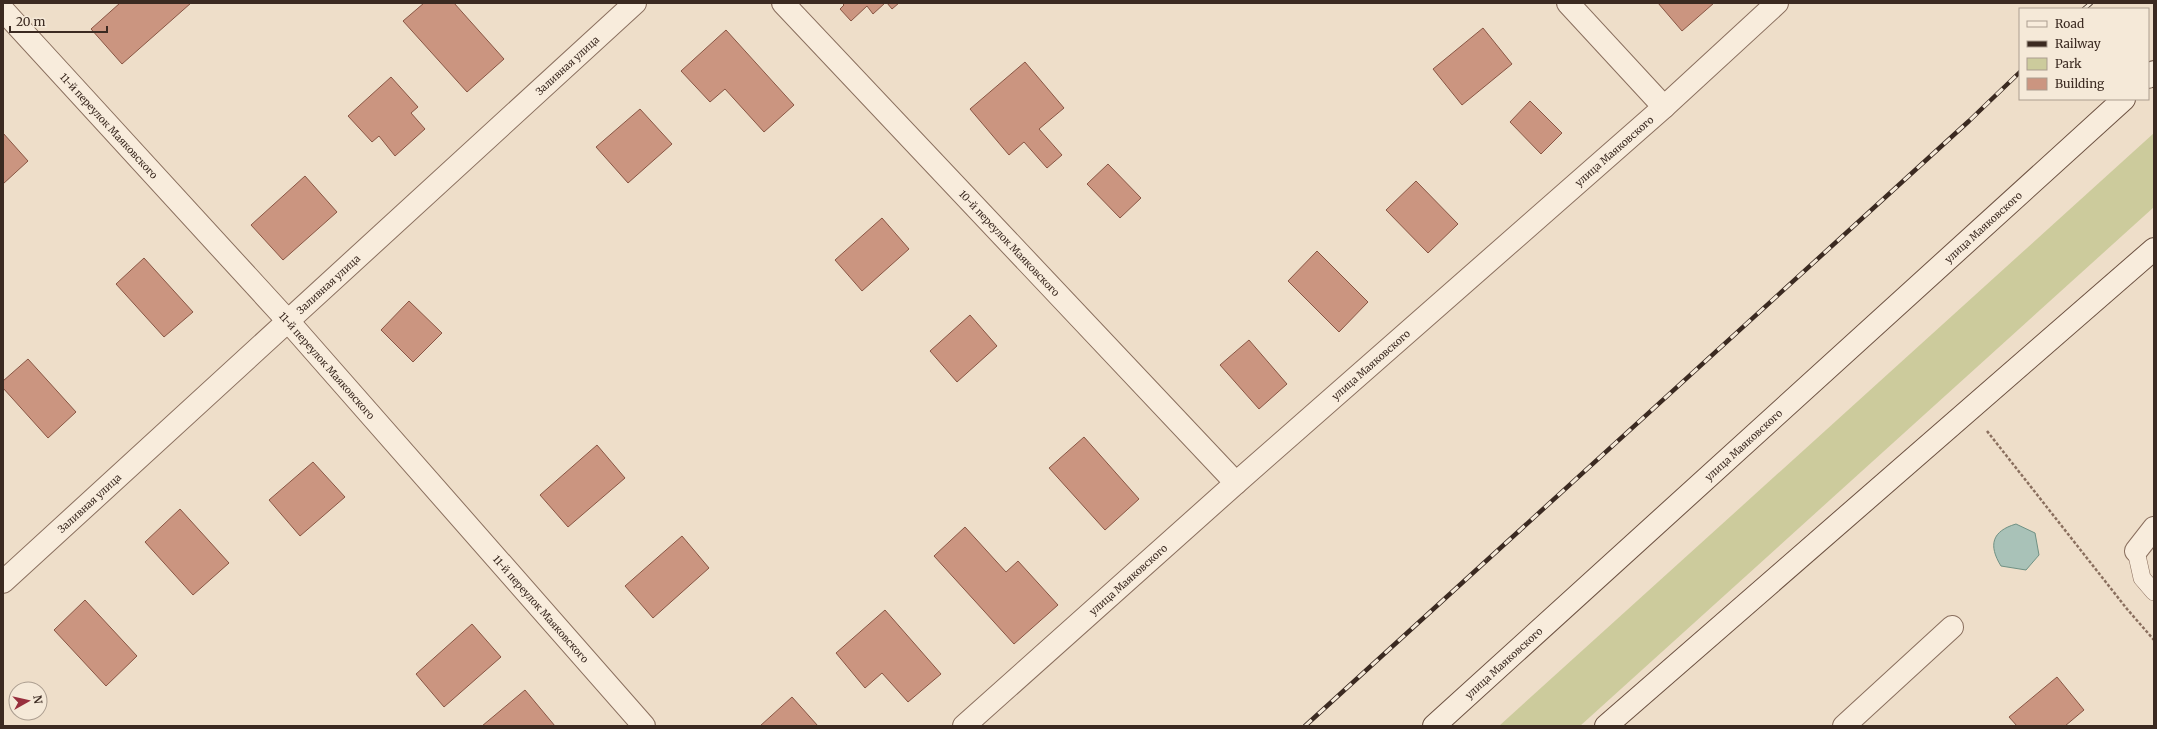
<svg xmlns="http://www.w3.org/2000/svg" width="2157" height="729" font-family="Merriweather,serif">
<rect width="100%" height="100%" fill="#eedec9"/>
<polygon fill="#cccb9c" points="2154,133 2154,207 1580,726 1499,726"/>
<path fill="#a9c2b8" stroke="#709184" d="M 2016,524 L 2035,533 L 2039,555 L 2026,570 L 2001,566 C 1988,545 1992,531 2016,524 Z"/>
<g fill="#cb9580" stroke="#895644">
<polygon points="120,3 191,3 122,64 91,29"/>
<polygon points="424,3 454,3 504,59 467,92 403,21"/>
<polygon points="842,3 885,3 873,14 867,6 851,21 840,9 844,5"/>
<polygon points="887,3 899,3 892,9"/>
<polygon points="1658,3 1714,3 1682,31"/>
<polygon points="1483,28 1512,64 1462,105 1433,69"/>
<polygon points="726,30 794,105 764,132 725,89 710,102 681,71"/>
<polygon points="1025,62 1064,108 1039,129 1062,155 1047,168 1024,142 1009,155 970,109"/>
<polygon points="391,77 418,107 411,113 425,129 395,156 379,136 372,142 348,116"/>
<polygon points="1530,101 1562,133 1541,154 1510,122"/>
<polygon points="640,109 672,144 628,183 596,147"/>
<polygon points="3,133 28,161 3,184"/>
<polygon points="1108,164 1141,198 1120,218 1087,184"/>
<polygon points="305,176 337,212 283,260 251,225"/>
<polygon points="1416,181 1458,224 1428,253 1386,210"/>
<polygon points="882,218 909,249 862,291 835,260"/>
<polygon points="1317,251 1368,302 1339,332 1288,281"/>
<polygon points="144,258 193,312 164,337 116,284"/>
<polygon points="409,301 442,333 413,362 381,330"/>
<polygon points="970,315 997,346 957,382 930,351"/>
<polygon points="1249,340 1287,384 1259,409 1220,365"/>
<polygon points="28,359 76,412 48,438 3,388 3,381"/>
<polygon points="1084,437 1139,499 1105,530 1049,468"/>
<polygon points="597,445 625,478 568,527 540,495"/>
<polygon points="313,462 345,497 300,536 269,500"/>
<polygon points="180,509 229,563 193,595 145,542"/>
<polygon points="965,527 1006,572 1018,561 1058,605 1014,644 934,556"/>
<polygon points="682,536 709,568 653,618 625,586"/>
<polygon points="85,600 137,656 106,686 54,630"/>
<polygon points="885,610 941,674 908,702 882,673 865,688 836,653"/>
<polygon points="472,624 501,657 444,707 416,674"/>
<polygon points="2057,677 2084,710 2065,726 2017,726 2009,717"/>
<polygon points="525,690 555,726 482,726"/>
<polygon points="792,697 818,726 760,726"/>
</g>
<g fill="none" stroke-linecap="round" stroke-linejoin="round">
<g stroke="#8a6f5e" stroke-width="18">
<polyline id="service" points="2136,551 2142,578 2154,592"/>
</g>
<g stroke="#8a6f5e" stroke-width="24">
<g id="minor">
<path id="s1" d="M 783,3 L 1236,483"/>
<polyline points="1568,3 1664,107"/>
<path id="s2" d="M 3,10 L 288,321 L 644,726"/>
<polyline points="2136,551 2154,528"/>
<path id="s3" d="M 3,582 L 635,3"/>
<path id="s4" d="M 964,726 L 1236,483 L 1664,107 L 1777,3"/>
<polyline points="1844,726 1952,627"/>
</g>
</g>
<g stroke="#6c5141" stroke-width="24">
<g id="secondary">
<polyline points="2148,77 2154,72"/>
<path id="s5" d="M 1434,726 L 2124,99"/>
<polyline points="1606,726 2154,249"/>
</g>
</g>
<polyline stroke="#8a6f5e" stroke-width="2.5" stroke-dasharray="3 2" stroke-linecap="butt" points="1987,431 2127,609 2154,640"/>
<use href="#service" stroke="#f8ecdc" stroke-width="17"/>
<use href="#minor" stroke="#f8ecdc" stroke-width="22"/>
<use href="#secondary" stroke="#f8ecdc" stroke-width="22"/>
<g stroke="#3b2a21" stroke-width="4.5">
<g id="rail">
<polyline points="2084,9 2091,3"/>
<polyline points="1305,726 1969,121 2020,72"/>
</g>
</g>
<use href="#rail" stroke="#f5e9d8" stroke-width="3" stroke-dasharray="9" stroke-linecap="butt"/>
</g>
<g text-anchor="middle" stroke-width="4" stroke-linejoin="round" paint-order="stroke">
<g font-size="10" fill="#3b2a21" stroke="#f5e9d8">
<text dy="4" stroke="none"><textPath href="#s3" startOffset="765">Заливная улица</textPath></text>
<text dy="4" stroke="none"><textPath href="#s2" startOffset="157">11-й переулок Маяковского</textPath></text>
<text dy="4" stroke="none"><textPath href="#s4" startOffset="868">улица Маяковского</textPath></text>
<text dy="4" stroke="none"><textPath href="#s5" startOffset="742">улица Маяковского</textPath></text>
<text dy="4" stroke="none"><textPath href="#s1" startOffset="330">10-й переулок Маяковского</textPath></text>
<text dy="4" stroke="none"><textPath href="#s3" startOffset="441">Заливная улица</textPath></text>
<text dy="4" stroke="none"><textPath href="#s2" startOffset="481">11-й переулок Маяковского</textPath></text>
<text dy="4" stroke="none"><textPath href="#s4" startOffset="544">улица Маяковского</textPath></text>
<text dy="4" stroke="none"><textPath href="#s5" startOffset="418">улица Маяковского</textPath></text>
<text dy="4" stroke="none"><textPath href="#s3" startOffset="117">Заливная улица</textPath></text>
<text dy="4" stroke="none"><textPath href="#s4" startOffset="220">улица Маяковского</textPath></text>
<text dy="4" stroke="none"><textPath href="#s2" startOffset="805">11-й переулок Маяковского</textPath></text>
<text dy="4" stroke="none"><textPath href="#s5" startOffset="94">улица Маяковского</textPath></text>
</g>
</g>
<rect width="2157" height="729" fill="none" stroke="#3b2a21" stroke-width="8"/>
<rect x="2019" y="8" width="130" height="92" fill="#f5e9d8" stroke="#ab9d8f"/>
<rect x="2027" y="21" width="20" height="6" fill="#f8ecdc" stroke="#ab9d8f"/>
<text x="2055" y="28" font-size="12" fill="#3b2a21">Road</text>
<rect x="2027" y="41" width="20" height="6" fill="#3b2a21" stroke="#ab9d8f"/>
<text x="2055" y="48" font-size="12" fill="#3b2a21">Railway</text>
<rect x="2027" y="58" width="20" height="12" fill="#cccb9c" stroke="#ab9d8f"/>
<text x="2055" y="68" font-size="12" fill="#3b2a21">Park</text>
<rect x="2027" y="78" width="20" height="12" fill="#cb9580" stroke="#ab9d8f"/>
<text x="2055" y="88" font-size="12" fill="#3b2a21">Building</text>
<g transform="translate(28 701) rotate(82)"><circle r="19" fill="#f5e9d8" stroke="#ab9d8f"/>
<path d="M0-3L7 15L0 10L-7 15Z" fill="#982f3d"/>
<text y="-6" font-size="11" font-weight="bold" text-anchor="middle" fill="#3b2a21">N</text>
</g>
<path d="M10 26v6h97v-6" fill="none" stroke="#3b2a21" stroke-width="2"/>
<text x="16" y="26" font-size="12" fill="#3b2a21" stroke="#f5e9d8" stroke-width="3" paint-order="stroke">20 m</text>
</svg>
